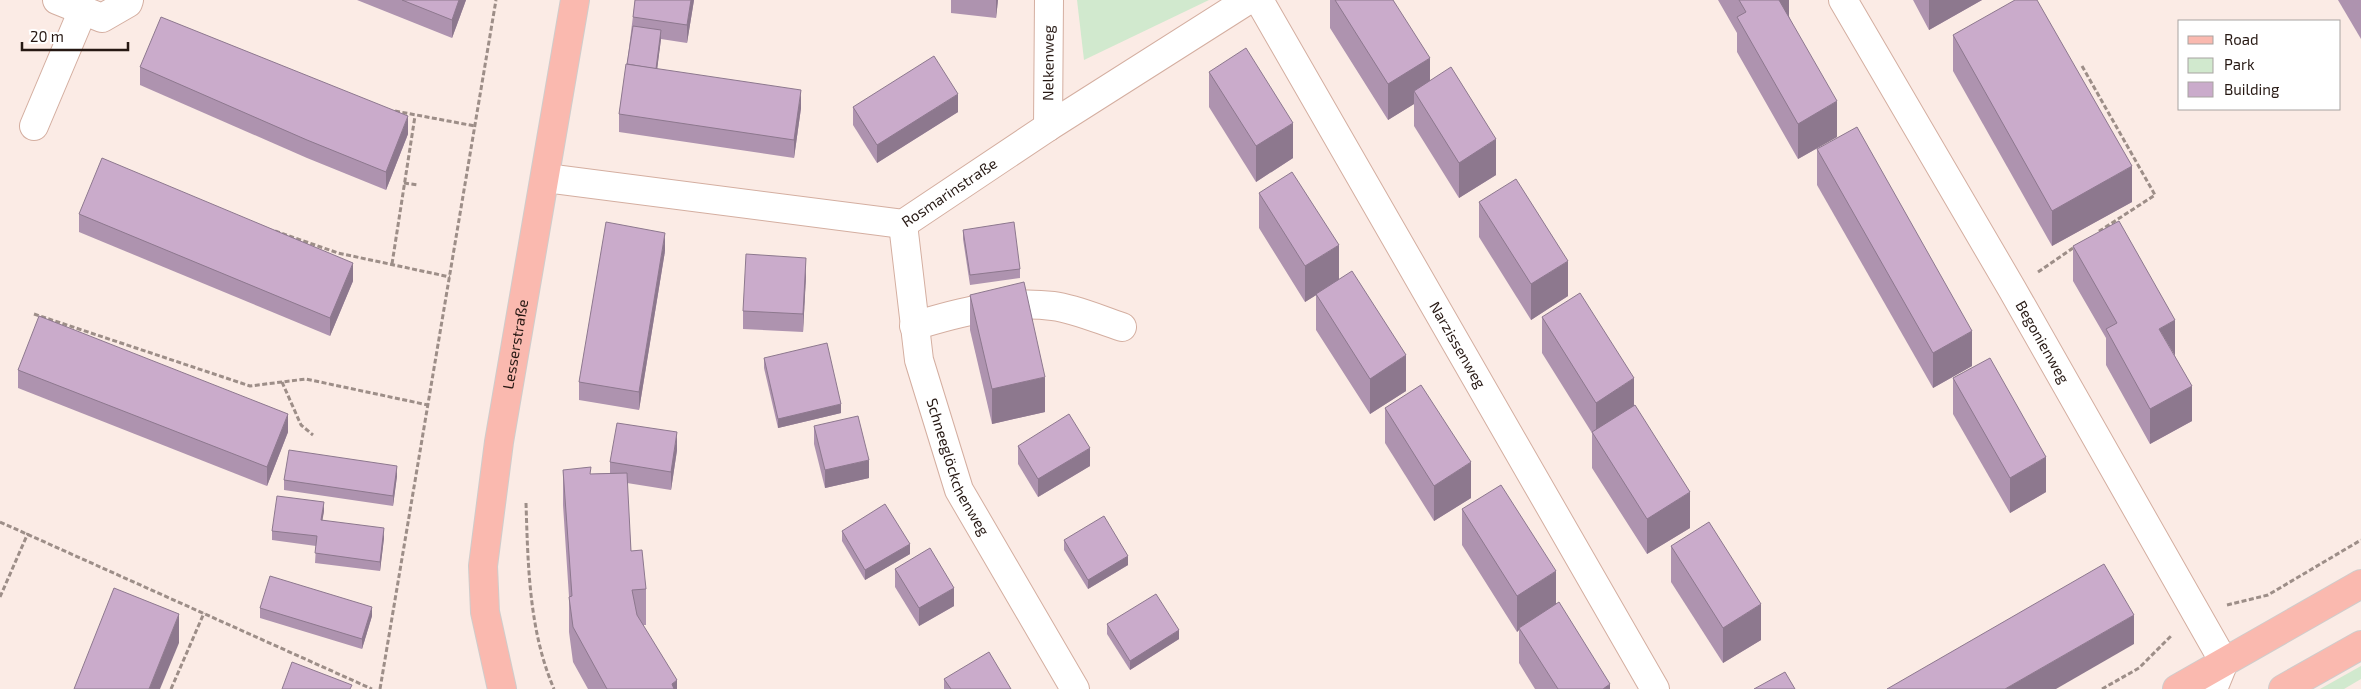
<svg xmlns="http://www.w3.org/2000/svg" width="2361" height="689" font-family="'Exo 2',sans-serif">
<rect width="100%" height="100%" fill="#fbebe5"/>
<g fill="#d1e9ce">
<polygon points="1077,0 1209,0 1084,60"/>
<polygon points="2361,666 2361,679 2344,689 2320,689"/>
</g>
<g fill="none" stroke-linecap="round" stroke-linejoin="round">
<g stroke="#d4aea0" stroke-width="30">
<g id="minor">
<polyline points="57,0 102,18 128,3 129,0"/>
<path id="s1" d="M 1259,0 L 1655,689"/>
<path id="s2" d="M 1843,0 L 2012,289 L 2224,662 L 2213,689"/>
<polyline points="34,126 83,10"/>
<path id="s3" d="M 1048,127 L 1049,0"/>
<path id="s4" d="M 546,178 L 903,224 L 1048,127 L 1248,0"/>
<path id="s5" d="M 903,224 L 919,360 L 959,490 L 1075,689"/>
<path d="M 914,326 C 960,312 1005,300 1053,306 C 1076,309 1100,320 1122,327"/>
</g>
</g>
<g stroke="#cfcccb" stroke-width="30">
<g id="major">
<path id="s6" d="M 502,689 L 485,612 L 483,566 L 499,442 L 575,0"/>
<polyline points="2177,689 2361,584"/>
<polyline points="2283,689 2361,645"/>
</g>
</g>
<g stroke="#9d8e88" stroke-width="3" stroke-dasharray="5 2.5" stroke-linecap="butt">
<polyline points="2082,66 2155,195 2098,232"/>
<polyline points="395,111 475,126"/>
<polyline points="404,183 418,185"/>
<polyline points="275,231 338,253 450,277"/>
<polyline points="392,264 415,116"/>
<polyline points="2038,272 2076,246"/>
<polyline points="34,314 250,386 306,379 428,405"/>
<polyline points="282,382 301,425 313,435"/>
<path d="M 526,503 C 528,566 529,631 554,689"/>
<polyline points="0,522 372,689"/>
<polyline points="0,597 28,533"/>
<polyline points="2227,605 2268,595 2361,540"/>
<polyline points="171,689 204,613"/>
<polyline points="380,689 496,0"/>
<polyline points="2102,689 2139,668 2172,635"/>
</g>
<use href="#minor" stroke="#fff" stroke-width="28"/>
<use href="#major" stroke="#fab9af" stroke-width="28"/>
</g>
<g fill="#ae93af">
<polygon points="357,0 466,0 452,38"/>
<polygon points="635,0 694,0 687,43 661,39 657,69 801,108 794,158 619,132 619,114 627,64"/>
<polygon points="951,0 998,0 996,18 951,13"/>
<polygon points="1330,0 1393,0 1430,80 1496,175 1459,198 1414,126 1414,104 1388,120 1330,28"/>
<polygon points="1718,0 1789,0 1789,16 1837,137 1798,159 1737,52 1737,33"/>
<polygon points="1913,0 1982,0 1929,30"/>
<polygon points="2338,0 2361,0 2361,39"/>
<polygon points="1953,35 2132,202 2052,246 1953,71"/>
<polygon points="140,67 408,134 386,190 307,158 140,85"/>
<polygon points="1209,72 1293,158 1256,182 1209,107"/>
<polygon points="853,107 958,112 877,163 853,125"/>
<polygon points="1817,149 1972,366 1933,388 1817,185"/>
<polygon points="1259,193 1339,280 1406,391 1370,414 1316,330 1316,295 1305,302 1259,228"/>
<polygon points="1479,202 1568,296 1531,320 1479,237"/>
<polygon points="79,214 353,281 330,336 79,232"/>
<polygon points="963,230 1020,269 1020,278 970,285 963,239"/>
<polygon points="2073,246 2175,356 2192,421 2150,444 2106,365 2106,338 2073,281"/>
<polygon points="665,251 639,410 579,400 579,382"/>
<polygon points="806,276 803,332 743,329 743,311"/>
<polygon points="970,295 1045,412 992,424 970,330"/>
<polygon points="1542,317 1634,406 1690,528 1647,554 1592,468 1592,433 1542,353"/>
<polygon points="764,358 841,413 778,428 764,368"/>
<polygon points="18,370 288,432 267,486 18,388"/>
<polygon points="1953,378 2046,492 2010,513 1953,414"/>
<polygon points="1385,408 1471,498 1434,521 1385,443"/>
<polygon points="814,426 869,478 825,488 814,444"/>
<polygon points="1018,446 1090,466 1038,497 1018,464"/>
<polygon points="677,450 671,490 627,483 631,551 646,589 646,625 643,625 677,689 588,689 573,662 569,632 569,597 563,505 563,470 591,474 610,473 610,462"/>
<polygon points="397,476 393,506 284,490 284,480"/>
<polygon points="1462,509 1556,604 1610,689 1535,689 1519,663 1519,630 1517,632 1462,545"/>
<polygon points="324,511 322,520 384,538 380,571 315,563 316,546 272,540 272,531"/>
<polygon points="842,531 910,554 865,580 842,541"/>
<polygon points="1064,540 1128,565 1088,589 1064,550"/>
<polygon points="1671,546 1761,640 1723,663 1671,582"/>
<polygon points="895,569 954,606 919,626 895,587"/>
<polygon points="260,608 372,616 362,649 260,618"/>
<polygon points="1107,624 1179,639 1130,670 1107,634"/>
<polygon points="944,679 1011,689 944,689"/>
</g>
<g fill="#8d788e">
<polygon points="459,0 466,0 452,38 452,20"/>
<polygon points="691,0 694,0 687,43 687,25"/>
<polygon points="996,0 998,0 996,18"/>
<polygon points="1776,0 1789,0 1789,23"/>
<polygon points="1929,0 1982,0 1929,30"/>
<polygon points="661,30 661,39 655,86 655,76"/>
<polygon points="1430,58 1430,93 1414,91 1414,104 1388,120 1388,84"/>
<polygon points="801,90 801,108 794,158 794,140"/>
<polygon points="958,94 958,112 877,163 877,145"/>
<polygon points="1837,101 1837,137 1798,159 1798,124"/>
<polygon points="408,116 408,134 386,190 386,172"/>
<polygon points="1293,123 1293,158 1256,182 1256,146"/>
<polygon points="1496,139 1496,175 1459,198 1459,163"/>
<polygon points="2132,166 2132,202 2052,246 2052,211"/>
<polygon points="665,233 665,251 639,410 639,392"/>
<polygon points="1339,245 1339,281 1305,302 1305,266"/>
<polygon points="806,258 806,276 803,332 803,314"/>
<polygon points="1568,261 1568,296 1531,320 1531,284"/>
<polygon points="353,263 353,281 330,336 330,318"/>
<polygon points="2175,320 2175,356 2159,329"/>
<polygon points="1972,331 1972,366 1933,388 1933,353"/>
<polygon points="1406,355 1406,391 1370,414 1370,379"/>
<polygon points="1045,377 1045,412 992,424 992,389"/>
<polygon points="1634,378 1634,414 1596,438 1596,403"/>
<polygon points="2192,386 2192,421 2150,444 2150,409"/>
<polygon points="841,404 841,413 778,428 778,419"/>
<polygon points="288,414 288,432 267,486 267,467"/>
<polygon points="677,432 677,450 671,490 671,472"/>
<polygon points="1090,448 1090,466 1038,497 1038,479"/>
<polygon points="2046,457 2046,492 2010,513 2010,478"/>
<polygon points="869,460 869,478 825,488 825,470"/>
<polygon points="1471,462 1471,498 1434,521 1434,486"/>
<polygon points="397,466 397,476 393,506 393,496"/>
<polygon points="1690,492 1690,528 1647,554 1647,519"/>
<polygon points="324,502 324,511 321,529 321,520"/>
<polygon points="384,528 384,538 380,571 380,562"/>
<polygon points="910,544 910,554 865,580 865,570"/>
<polygon points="1128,556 1128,565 1088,589 1088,580"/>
<polygon points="1556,571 1556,607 1519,628 1519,630 1517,632 1517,596"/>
<polygon points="954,588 954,606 919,626 919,608"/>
<polygon points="1761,604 1761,640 1723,663 1723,628"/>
<polygon points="372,607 372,616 362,649 362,639"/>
<polygon points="179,614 179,643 160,689 149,689"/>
<polygon points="2134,615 2134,644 2056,689 2005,689"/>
<polygon points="1179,630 1179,639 1130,670 1130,661"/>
<polygon points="677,680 677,689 672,689 672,684"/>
<polygon points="1610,684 1610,689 1603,689"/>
</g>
<g fill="#caabcb" stroke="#8d788e">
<polygon points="402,0 459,0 452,20"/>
<polygon points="635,0 691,0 687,25 633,17"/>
<polygon points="1335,0 1393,0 1430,58 1388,84"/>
<polygon points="1739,0 1779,0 1837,101 1798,124 1737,17 1746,12"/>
<polygon points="2015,0 2037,0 2132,166 2052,211 1953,35"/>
<polygon points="161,17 408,116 386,172 307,140 140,67"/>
<polygon points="633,26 661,30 656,69 627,64"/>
<polygon points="1246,48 1293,123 1256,146 1209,72"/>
<polygon points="934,56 958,94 877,145 853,107"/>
<polygon points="626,64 801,90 794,140 619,114"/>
<polygon points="1451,67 1496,139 1459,163 1414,91"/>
<polygon points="1857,127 1972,331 1933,353 1817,149"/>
<polygon points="102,158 353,263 330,318 79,214"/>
<polygon points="1292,172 1339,245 1305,266 1259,193"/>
<polygon points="1516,179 1568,261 1531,284 1479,202"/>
<polygon points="2119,221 2175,320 2159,329 2192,386 2150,409 2106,329 2117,323 2073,246"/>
<polygon points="606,222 665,233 639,392 579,382"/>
<polygon points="1014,222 1020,269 970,275 963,230"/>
<polygon points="746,254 806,258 803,314 743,311"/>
<polygon points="1352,271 1406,355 1370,379 1316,294"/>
<polygon points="1024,282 1045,377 992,389 970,295"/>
<polygon points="1580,293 1634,378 1596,403 1542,317"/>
<polygon points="39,316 288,414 267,467 18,370"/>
<polygon points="827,343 841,404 778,419 764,358"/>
<polygon points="1990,358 2046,457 2010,478 1953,378"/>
<polygon points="1421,385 1471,462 1434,486 1385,408"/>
<polygon points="1635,405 1690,492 1647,519 1592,432"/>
<polygon points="1069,414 1090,448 1038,479 1018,446"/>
<polygon points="858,416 869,460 825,470 814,426"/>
<polygon points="617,423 677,432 671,472 610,462"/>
<polygon points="289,450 397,466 393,496 284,480"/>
<polygon points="591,467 590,474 627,473 631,551 642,550 646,589 632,590 637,615 677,680 672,684 674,689 607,689 573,627 569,597 572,596 563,470"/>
<polygon points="1501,485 1556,571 1517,596 1462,509"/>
<polygon points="277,496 324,502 321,520 384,528 380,562 315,553 317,536 272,531"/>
<polygon points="885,504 910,544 865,570 842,531"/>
<polygon points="1104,516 1128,556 1088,580 1064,540"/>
<polygon points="1709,522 1761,604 1723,628 1671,546"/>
<polygon points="930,548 954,588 919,608 895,569"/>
<polygon points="2104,564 2134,615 2005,689 1887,689"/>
<polygon points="270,576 372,607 362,639 260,608"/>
<polygon points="114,588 179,614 149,689 74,689"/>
<polygon points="1156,594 1179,630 1130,661 1107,624"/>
<polygon points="1559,602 1610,684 1603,689 1558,689 1519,628"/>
<polygon points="989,652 1011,689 951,689 944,679"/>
<polygon points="292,662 352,685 350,689 282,689"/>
<polygon points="1785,672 1795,689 1754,689"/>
</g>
<g text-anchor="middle" stroke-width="4" stroke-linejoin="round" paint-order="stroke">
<g font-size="15" fill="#261813" stroke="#fff">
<text dy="5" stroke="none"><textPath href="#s3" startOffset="64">Nelkenweg</textPath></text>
<text dy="5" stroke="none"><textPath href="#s4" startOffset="416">Rosmarinstraße</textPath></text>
<text dy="5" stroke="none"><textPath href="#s2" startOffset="396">Begonienweg</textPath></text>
<text dy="5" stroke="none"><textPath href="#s6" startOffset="349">Lesserstraße</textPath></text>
<text dy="5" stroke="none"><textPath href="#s1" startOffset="398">Narzissenweg</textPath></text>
<text dy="5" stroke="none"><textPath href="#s5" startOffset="251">Schneeglöckchenweg</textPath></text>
</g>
</g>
<rect x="2178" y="20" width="162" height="90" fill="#ffffff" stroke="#a8a3a1"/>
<rect x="2188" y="36" width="25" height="8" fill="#fab9af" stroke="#a8a3a1"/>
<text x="2224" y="45" font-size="15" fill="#261813">Road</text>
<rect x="2188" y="58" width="25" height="15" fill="#d1e9ce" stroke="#a8a3a1"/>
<text x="2224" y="70" font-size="15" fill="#261813">Park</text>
<rect x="2188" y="82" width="25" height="15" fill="#caabcb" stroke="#a8a3a1"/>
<text x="2224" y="95" font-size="15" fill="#261813">Building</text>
<path d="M22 42v8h106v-8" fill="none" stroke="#261813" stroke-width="2.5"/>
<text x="30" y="42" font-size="15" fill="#261813" stroke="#ffffff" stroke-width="4" paint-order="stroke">20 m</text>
</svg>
